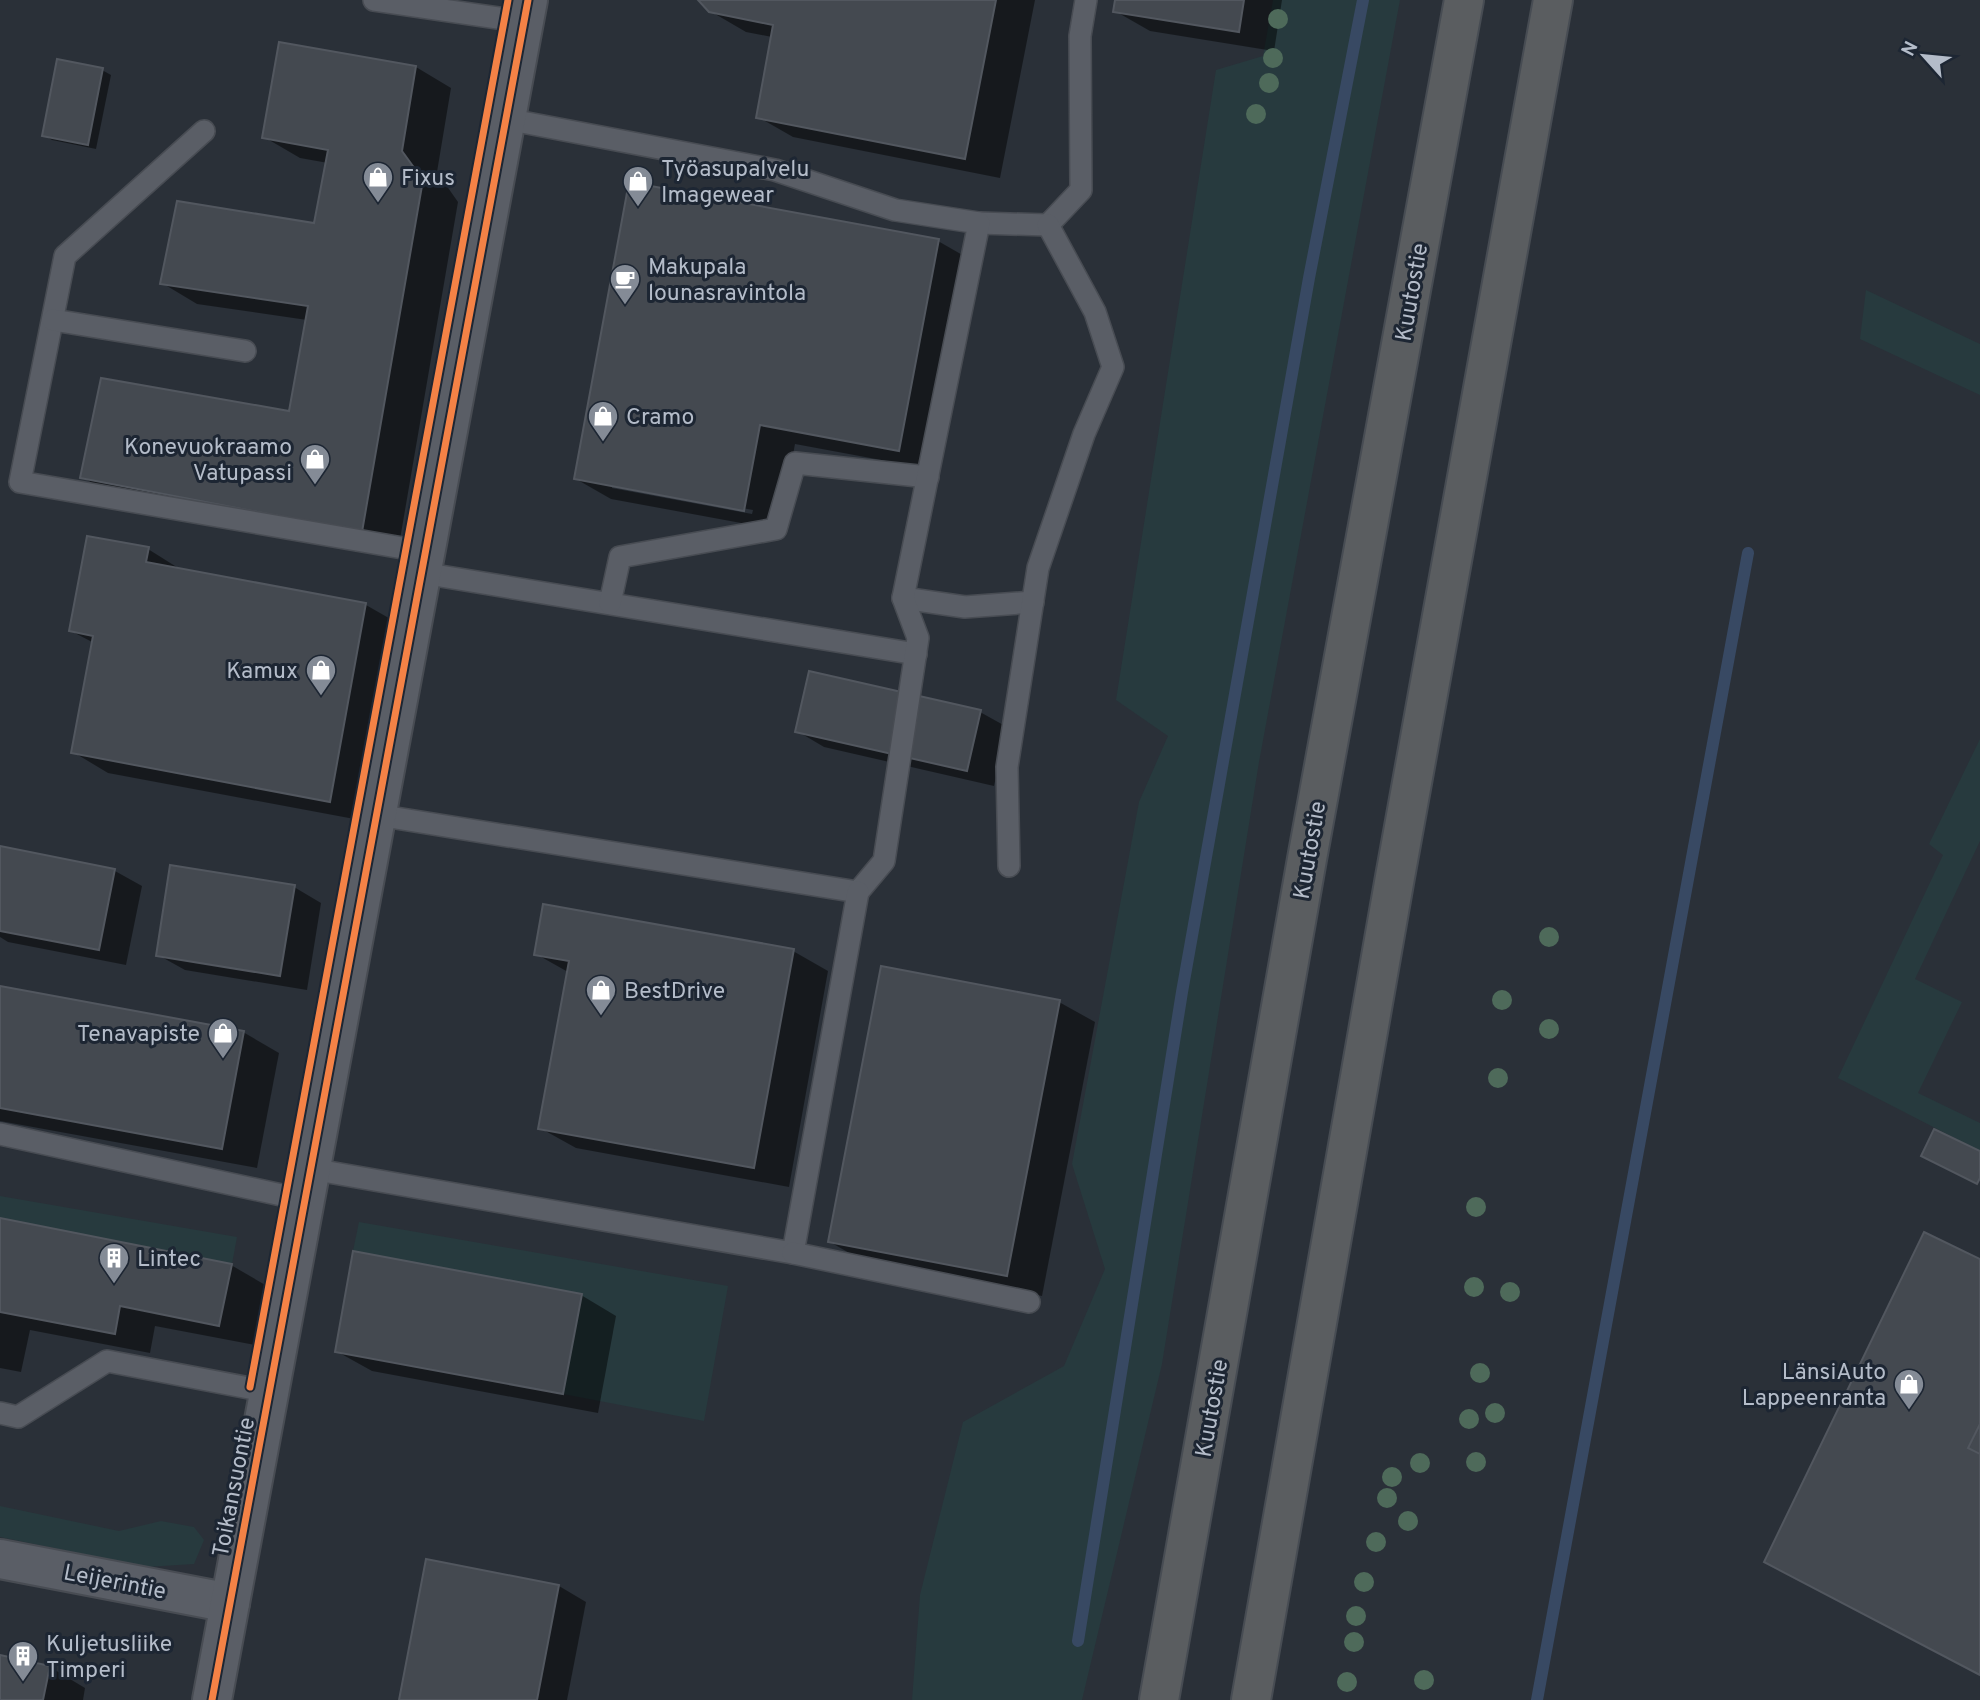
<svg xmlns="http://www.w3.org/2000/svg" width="1980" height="1700" font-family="Overpass,sans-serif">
<rect width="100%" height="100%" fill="#2a3038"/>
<g fill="#273a3e">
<polygon points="1273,0 1400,0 1259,762 1162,1364 1082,1700 912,1700 920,1595 963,1422 1064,1366 1105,1269 1072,1164 1139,802 1168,736 1116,700 1216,70 1263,56"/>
<polygon points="1866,290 1980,344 1980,395 1860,339"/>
<polygon points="1980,739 1980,841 1915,979 1962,1002 1918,1093 1980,1123 1980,1151 1838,1078 1943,855 1929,844"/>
<polygon points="0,1196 237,1237 232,1264 0,1218"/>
<polygon points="359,1222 728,1286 704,1421 563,1394 581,1294 353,1251"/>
<polygon points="0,1506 119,1531 161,1521 194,1527 204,1540 194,1564 146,1567 0,1537"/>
</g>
<g fill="#0007" fill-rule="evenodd">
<polygon points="701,0 1035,0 1000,178 793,137 758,117 772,37 746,32 710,11"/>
<polygon points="1117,0 1282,0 1274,51 1150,31 1115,11"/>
<polygon points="280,44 416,67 451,88 437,172 458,202 398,551 117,497 82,477 291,413 307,320 197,304 162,283 315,225 328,163 300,158 264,137"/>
<polygon points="102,70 111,75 96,149 52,140 44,135"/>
<path d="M 938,241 L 973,261 L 935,470 L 795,444 L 779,530 L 611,499 L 576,479 ZM 612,485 L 753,510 L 752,514 L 612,488 Z"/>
<polygon points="148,549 183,571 366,605 401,625 365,821 108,773 73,752 94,643 71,631"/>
<polygon points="980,712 1007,727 994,786 824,747 797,731"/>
<polygon points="0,848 115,871 142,886 126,965 8,942 0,937"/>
<polygon points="294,887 321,903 307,990 185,970 158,955"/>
<polygon points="793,951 828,971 789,1187 576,1148 540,1128 568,972 536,954"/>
<polygon points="0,988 243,1032 279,1053 257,1168 0,1121"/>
<polygon points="1059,1002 1095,1022 1042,1296 865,1262 830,1242"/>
<polygon points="0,1220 231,1265 267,1286 255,1345 155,1326 150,1353 30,1330 21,1372 0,1368"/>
<polygon points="581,1295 616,1316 598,1413 372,1371 336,1351"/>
<polygon points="559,1586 586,1602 567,1700 401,1700"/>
<polygon points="0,1657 50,1667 85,1688 83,1700 0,1700"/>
</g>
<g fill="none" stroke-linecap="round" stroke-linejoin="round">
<g stroke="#384963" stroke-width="12">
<polyline points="1078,1641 1182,992 1309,278 1363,0"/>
<polyline points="1537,1700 1748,553"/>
</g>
</g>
<g fill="#444950" stroke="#52575f" stroke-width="2">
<polygon points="698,0 996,0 965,159 756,118 773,25 709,12"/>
<polygon points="1115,0 1244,0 1239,32 1113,12"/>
<polygon points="279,42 416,66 402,151 423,180 362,532 80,478 101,378 289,411 308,306 160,284 177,201 314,223 328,150 262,138"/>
<polygon points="57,59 103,68 88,145 42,136"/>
<polygon points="629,182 939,239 899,451 760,425 744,511 574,479"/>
<polygon points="87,536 149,547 146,562 366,603 330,802 71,753 93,636 69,631"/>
<polygon points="809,671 981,710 967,771 795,732"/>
<polygon points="0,846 115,869 99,950 0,931"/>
<polygon points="170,865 295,885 280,976 156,956"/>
<polygon points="543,904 794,949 754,1168 538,1129 569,961 534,955"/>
<polygon points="881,966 1060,1000 1007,1276 828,1242"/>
<polygon points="0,986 244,1031 222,1149 0,1108"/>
<polygon points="1934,1129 1980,1151 1980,1178 1977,1184 1921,1156"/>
<polygon points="0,1218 232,1264 219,1326 120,1306 115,1334 0,1312"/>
<polygon points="1924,1232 1980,1259 1980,1675 1764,1562"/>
<polygon points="353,1251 582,1294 563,1394 335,1352"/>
<polygon points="1980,1424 1980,1454 1968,1448"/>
<polygon points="426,1559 559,1585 537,1700 399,1700"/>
<polygon points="0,1655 50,1666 43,1700 0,1700"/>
</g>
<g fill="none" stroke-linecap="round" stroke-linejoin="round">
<g stroke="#484c53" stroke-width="24">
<g id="lane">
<polyline points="374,0 505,19 525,19"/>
<polyline points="204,131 65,256 20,482 426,552"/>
<polyline points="979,223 1048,225 1081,190 1080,36 1086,0"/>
<polyline points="53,320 245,351"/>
<polyline points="422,573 916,654"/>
<polyline points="903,598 965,607 1033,602"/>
<polyline points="610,603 620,557 776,529 795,463 928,477"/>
<polyline points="377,815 858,892 884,861 918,638 903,598 979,223 895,210 775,170 506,119"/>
<polyline points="1009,866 1007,767 1038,568 1084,434 1113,367 1095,312 1048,225"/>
<polyline points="0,1134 286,1196 305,1202"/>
<polyline points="311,1169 793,1253 858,892"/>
<polyline points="793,1253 1029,1302"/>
<polyline points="0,1413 18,1417 107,1361 270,1392"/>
</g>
</g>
<g stroke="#484c53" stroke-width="42">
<g id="street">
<polyline points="0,1559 230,1603"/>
<polyline points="212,1700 528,0"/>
</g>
</g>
<g stroke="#474c53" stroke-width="42">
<g id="highway">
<polyline points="1159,1700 1307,859 1464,0"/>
<polyline points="1251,1700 1395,877 1553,0"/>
</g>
</g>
<use href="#lane" stroke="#5a5e66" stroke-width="21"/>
<use href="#street" stroke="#5a5e66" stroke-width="38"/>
<use href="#highway" stroke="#5a5d60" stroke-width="38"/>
<g stroke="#1d2633" stroke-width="11">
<g id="cycleway">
<polyline points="250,1387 508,0"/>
<polyline points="212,1700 528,0"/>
</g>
</g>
<use href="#cycleway" stroke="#f48246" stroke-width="7"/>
</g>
<g fill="#4e6a5a">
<circle cx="1278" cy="19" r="10"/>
<circle cx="1273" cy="58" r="10"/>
<circle cx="1269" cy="83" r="10"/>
<circle cx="1256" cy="114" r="10"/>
<circle cx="1549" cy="937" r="10"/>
<circle cx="1502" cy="1000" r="10"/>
<circle cx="1549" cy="1029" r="10"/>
<circle cx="1498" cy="1078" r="10"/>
<circle cx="1476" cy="1207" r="10"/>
<circle cx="1474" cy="1287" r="10"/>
<circle cx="1510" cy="1292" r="10"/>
<circle cx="1480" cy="1373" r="10"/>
<circle cx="1495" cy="1413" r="10"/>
<circle cx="1469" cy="1419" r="10"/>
<circle cx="1476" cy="1462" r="10"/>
<circle cx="1420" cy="1463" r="10"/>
<circle cx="1392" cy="1477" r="10"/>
<circle cx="1387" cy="1498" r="10"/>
<circle cx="1408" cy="1521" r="10"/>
<circle cx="1376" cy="1542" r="10"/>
<circle cx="1364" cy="1582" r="10"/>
<circle cx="1356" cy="1616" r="10"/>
<circle cx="1354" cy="1642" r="10"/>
<circle cx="1424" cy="1680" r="10"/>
<circle cx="1347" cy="1682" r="10"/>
</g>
<defs>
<g id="shop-pin" transform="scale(1.575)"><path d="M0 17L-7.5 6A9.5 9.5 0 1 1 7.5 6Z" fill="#848b96" stroke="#1d2633"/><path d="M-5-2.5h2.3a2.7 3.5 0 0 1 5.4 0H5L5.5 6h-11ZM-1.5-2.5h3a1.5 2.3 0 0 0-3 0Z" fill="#fff"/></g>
<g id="cafe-pin" transform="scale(1.575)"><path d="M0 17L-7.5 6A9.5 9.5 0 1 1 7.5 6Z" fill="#848b96" stroke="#1d2633"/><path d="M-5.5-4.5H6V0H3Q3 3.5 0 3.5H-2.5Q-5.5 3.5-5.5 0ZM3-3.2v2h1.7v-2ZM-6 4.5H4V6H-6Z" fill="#fff"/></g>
<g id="building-pin" transform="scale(1.575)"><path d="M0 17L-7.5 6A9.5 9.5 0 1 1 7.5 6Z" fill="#848b96" stroke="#1d2633"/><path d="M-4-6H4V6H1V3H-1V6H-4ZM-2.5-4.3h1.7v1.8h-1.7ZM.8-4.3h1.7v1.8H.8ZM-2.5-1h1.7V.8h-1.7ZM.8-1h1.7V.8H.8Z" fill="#fff"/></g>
</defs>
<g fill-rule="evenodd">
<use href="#shop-pin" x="378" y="177"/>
<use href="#shop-pin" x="638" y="181"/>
<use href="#cafe-pin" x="625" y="279"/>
<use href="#shop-pin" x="603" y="416"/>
<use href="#shop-pin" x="315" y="459"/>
<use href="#shop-pin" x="321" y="670"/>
<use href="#shop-pin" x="601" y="990"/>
<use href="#shop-pin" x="223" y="1033"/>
<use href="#building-pin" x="114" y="1258"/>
<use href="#shop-pin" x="1909" y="1384"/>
<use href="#building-pin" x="23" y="1656"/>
</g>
<g text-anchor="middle" stroke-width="6" stroke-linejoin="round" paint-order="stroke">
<g font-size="23" fill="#b4bcc9" stroke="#1d2633" text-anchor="start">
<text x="661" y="176">Työasupalvelu<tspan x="661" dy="26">Imagewear</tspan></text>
<text x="401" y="185">Fixus</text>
<text x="648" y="274">Makupala<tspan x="648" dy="26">lounasravintola</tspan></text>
<text x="626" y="424">Cramo</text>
<text x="292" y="454" text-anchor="end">Konevuokraamo<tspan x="292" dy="26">Vatupassi</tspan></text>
<text x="298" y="678" text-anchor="end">Kamux</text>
<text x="624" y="998">BestDrive</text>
<text x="200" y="1041" text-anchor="end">Tenavapiste</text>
<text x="137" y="1266">Lintec</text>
<text x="1886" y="1379" text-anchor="end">LänsiAuto<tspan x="1886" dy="26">Lappeenranta</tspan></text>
<text x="46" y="1651">Kuljetusliike<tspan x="46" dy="26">Timperi</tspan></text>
</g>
<g font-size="23" fill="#b4bcc9" stroke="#1d2633">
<text transform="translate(1411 292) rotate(-80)" y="8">Kuutostie</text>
<text transform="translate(1309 850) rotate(-80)" y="8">Kuutostie</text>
<text transform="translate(1211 1408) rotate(-80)" y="8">Kuutostie</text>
<text transform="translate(233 1487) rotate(-79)" y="8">Toikansuontie</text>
<text transform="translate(115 1581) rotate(11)" y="8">Leijerintie</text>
</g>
</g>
<g transform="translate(1924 56) rotate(297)" stroke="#1d2633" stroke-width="5" paint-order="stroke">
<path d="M0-5L12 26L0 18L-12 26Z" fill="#b4bcc9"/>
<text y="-10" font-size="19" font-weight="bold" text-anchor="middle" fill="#b4bcc9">N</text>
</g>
</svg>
